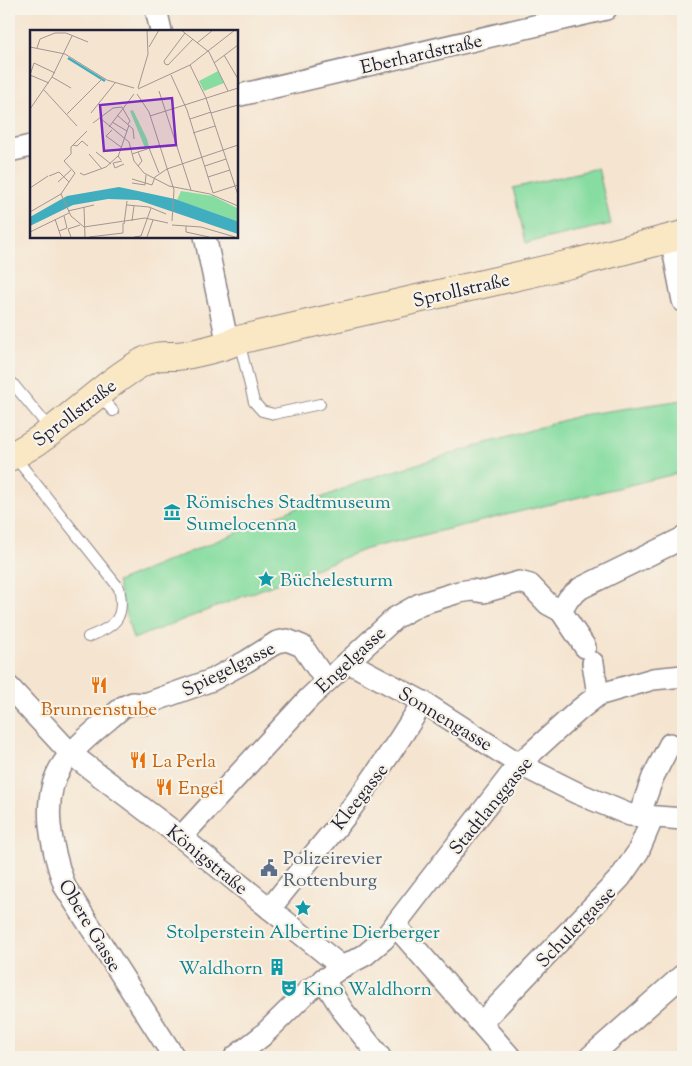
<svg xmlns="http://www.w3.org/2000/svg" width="692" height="1066" font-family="'Sorts Mill Goudy',serif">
<rect width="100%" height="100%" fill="#f7f3e8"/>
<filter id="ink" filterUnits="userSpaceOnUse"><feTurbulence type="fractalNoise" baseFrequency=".02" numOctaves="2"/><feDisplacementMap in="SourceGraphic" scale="10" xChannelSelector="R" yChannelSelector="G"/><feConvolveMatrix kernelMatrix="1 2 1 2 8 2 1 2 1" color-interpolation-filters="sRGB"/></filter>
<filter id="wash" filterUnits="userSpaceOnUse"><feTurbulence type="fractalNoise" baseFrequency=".0096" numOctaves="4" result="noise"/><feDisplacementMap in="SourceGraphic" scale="20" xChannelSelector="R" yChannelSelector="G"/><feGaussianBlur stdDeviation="1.12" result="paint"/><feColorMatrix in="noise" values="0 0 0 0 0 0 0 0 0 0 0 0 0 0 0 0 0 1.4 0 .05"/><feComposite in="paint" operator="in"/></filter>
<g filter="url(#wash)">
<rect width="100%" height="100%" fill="#f5e4cf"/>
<g fill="#87dda1" stroke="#54806e">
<polygon points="598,168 611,224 526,243 513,188"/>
<polygon points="683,400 683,472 366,549 133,639 117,582 367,479 581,415"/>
</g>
</g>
<g filter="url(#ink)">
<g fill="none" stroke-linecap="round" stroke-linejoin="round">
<g stroke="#8c8385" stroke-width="12">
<g id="lane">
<polyline points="239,341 254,402 262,411 274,414 320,404"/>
<polyline points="9,379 51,430"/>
<polyline points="99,395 113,411"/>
<path d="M 14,456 L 119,588 C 126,619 115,626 88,637"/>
</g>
</g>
<g stroke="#8c8385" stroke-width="24">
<g id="street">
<polyline points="156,9 161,31"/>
<polyline points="236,96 606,9"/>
<polyline points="9,151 31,146"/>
<polyline points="205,236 228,345"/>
<polyline points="671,238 683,301"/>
<polyline points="585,647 561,611 569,598 581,588 683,538"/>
<polyline points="348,662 423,702 519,764 577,793 630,815 683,819"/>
<polyline points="593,663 598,695"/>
<polyline points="9,687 71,754 181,837 342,967"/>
<polyline points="639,816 653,777 670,744"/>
<polyline points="181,837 309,698 395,618 420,604 459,592 472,590 484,592 519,582 530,585 548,604 561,611"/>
<path d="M 270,909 C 294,877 322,846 347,814 C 374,778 399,741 423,702"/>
<polyline points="395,925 510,1057"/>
<polyline points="323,979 343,1011 380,1057"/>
<polyline points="481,1023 620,878 638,852 653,817"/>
<path d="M 174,1057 L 65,887 C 52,850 39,800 62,765 C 75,745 105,723 123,707 L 133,703 L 145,704 L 212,680 L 247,661 L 277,642 L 287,640 L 302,646 L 326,681"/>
<polyline points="235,1057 262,1036 309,990 342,967 365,955 384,939 519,764 579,710 598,695 653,679 683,676"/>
<polyline points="590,1057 683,975"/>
</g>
</g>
<g stroke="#8c8385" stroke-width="30">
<path id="secondary" d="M 9,457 C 59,434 95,389 143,362 C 157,355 161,356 176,356 C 190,355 225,347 238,340 L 575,263 L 683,235"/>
</g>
<use href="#lane" stroke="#fff" stroke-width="10"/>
<use href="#street" stroke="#fff" stroke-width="21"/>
<use href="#secondary" stroke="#fae7c3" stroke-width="28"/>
</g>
</g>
<defs>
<g id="museum-bare" transform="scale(1.35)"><path d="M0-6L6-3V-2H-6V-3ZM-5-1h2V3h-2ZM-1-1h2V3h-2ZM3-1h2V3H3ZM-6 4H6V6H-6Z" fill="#0f9aa8" stroke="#f7f3e8" stroke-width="2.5" paint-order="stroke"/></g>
<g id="sight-bare" transform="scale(1.35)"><path d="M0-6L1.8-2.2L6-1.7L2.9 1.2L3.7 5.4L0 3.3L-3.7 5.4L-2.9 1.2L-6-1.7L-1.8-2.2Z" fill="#0f9aa8" stroke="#f7f3e8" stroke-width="2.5" paint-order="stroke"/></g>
<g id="restaurant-bare" transform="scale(1.35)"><path d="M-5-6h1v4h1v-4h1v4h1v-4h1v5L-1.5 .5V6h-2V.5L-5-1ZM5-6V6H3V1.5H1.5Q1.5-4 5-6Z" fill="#e8710a" stroke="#f7f3e8" stroke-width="2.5" paint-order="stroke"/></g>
<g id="civic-bare" transform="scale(1.35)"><path d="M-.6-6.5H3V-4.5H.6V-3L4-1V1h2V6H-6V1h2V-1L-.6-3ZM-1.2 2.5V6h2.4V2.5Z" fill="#5c6f8a" stroke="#f7f3e8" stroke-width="2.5" paint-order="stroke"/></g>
<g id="building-bare" transform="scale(1.35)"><path d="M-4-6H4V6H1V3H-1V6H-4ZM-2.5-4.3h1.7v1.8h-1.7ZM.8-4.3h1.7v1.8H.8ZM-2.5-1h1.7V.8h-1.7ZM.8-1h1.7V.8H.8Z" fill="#0f9aa8" stroke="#f7f3e8" stroke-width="2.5" paint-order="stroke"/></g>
<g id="theatre-bare" transform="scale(1.35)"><path d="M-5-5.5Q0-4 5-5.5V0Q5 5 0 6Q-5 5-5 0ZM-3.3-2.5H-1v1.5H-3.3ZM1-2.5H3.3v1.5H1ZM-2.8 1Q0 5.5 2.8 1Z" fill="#0f9aa8" stroke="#f7f3e8" stroke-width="2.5" paint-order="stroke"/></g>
</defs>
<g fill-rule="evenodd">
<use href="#museum-bare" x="172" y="512"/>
<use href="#sight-bare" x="266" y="579"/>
<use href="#restaurant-bare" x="99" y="685"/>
<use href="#restaurant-bare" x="138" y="760"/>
<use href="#restaurant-bare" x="164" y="787"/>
<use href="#civic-bare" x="269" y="868"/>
<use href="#sight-bare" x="303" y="908"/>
<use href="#building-bare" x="277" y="967"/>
<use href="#theatre-bare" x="289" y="988"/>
</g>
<g text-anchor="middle" stroke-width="4.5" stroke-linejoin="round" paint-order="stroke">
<g font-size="19" fill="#22223b" stroke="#f7f3e8">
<text transform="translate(421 53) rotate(-13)" y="7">Eberhardstraße</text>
<text transform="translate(461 289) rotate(-13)" y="7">Sprollstraße</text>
<text transform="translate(74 412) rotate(-37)" y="7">Sprollstraße</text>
<text transform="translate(350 659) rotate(-43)" y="7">Engelgasse</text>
<text transform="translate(228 668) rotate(-26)" y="7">Spiegelgasse</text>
<text transform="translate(446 718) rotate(31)" y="7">Sonnengasse</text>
<text transform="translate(359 796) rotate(-52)" y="7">Kleegasse</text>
<text transform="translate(490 805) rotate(-51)" y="7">Stadtlanggasse</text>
<text transform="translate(208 859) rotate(39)" y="7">Königstraße</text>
<text transform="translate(91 925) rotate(59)" y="7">Obere Gasse</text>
<text transform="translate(575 926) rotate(-46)" y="7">Schulergasse</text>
</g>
<g font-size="19" fill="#0d838f" stroke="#f7f3e8" text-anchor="start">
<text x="186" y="508">Römisches Stadtmuseum<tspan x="186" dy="22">Sumelocenna</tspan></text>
<text x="280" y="586">Büchelesturm</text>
<text x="303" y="938" text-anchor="middle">Stolperstein Albertine Dierberger</text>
<text x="263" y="974" text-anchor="end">Waldhorn</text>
<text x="303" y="995">Kino Waldhorn</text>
</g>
<g font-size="19" fill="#c56008" stroke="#f7f3e8" text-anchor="start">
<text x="99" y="715" text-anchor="middle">Brunnenstube</text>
<text x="152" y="767">La Perla</text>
<text x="178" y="794">Engel</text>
</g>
<g font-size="19" fill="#4e5e75" stroke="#f7f3e8" text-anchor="start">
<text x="283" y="864">Polizeirevier<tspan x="283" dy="22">Rottenburg</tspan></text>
</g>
</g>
<g transform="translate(30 30)">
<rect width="208" height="208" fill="#f5e4cf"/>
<path d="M 188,41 L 194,53 L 174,61 L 169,51 ZM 103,80 L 117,109 L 119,117 L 115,118 L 100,81 ZM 151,161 L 183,166 L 207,178 L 207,191 L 147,170 Z" fill="#87dda1"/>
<path d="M 89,157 L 145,169 L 204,190 L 207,191 L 208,204 L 108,170 L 78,169 L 43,175 L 0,196 L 0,187 L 37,166 Z" fill="#41aebf"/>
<path fill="none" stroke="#41aebf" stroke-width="2.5" d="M 38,28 L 75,51"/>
<path fill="none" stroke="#a19694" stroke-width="1" d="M 151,0 L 179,22 L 198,61M 155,3 L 134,31 L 135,34 L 138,35 L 163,9M 167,13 L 183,0M 0,17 L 35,24 L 77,50 L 104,58M 119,17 L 129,0M 7,18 L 10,9 L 25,3 L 36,3 L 58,12M 194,25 L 208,49M 184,33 L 208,15M 160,35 L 176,68 L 208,165M 0,45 L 4,33 L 25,43M 0,45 L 19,53M 141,45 L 157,80 L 183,163M 22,47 L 41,58M 108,58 L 118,24 L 117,0M 108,59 L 160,35 L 205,0M 14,60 L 47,96M 129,61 L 161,160M 107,64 L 119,82 L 144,160 L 142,191M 92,77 L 100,91 L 98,94M 0,79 L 22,47 L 42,6M 61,83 L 85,53M 181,83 L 208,75M 37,84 L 73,48M 87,85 L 103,99 L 104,109M 120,86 L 208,58M 70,88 L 99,112 L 104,131 L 114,143 L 139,156 L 180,164 L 208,176M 160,89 L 181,82M 82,92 L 97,101M 63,93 L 83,78 L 92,77M 79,97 L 104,64M 82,100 L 76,106 L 91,117M 163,103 L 185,96M 43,115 L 47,116 L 52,111 L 58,116M 119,118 L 129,143M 66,122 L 81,134M 108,122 L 112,131 L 108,136M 59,124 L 72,139M 102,124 L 129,115M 88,127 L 99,95M 92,131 L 83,133 L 85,138 L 94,134M 175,136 L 196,129M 50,143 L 54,145 L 76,137 L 88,126 L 91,130M 19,146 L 29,142 L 39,152M 178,147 L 200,140M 102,149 L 122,155 L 125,147 L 137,139 L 208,115M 28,152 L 41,140M 102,153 L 115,155 L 116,145M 0,158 L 18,146M 183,163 L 208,155M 97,175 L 119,177 L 136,184M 54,177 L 55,207M 38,181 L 64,175M 0,182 L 31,164M 25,189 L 31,207M 102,191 L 104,176M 94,194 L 97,171M 142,195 L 171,197 L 205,207M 156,196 L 156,202 L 179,207M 54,197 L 41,186 L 31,164 L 45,143 L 34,131 L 41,124 L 41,117 L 57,101M 54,197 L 115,188 L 138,193M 29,201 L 37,198 L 34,186M 0,202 L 39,183M 41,207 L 38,199 L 50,195M 59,207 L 93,203 L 93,193M 104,207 L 111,206 L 121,178M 117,207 L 123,190"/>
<path fill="#7b2cbf" fill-opacity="0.15" stroke="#7b2cbf" stroke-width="2.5" d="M 142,68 L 146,115 L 74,121 L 70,75 Z"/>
<rect width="208" height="208" fill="none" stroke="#22223b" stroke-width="2.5"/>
</g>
<rect width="692" height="1066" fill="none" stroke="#f7f3e8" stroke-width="30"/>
</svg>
